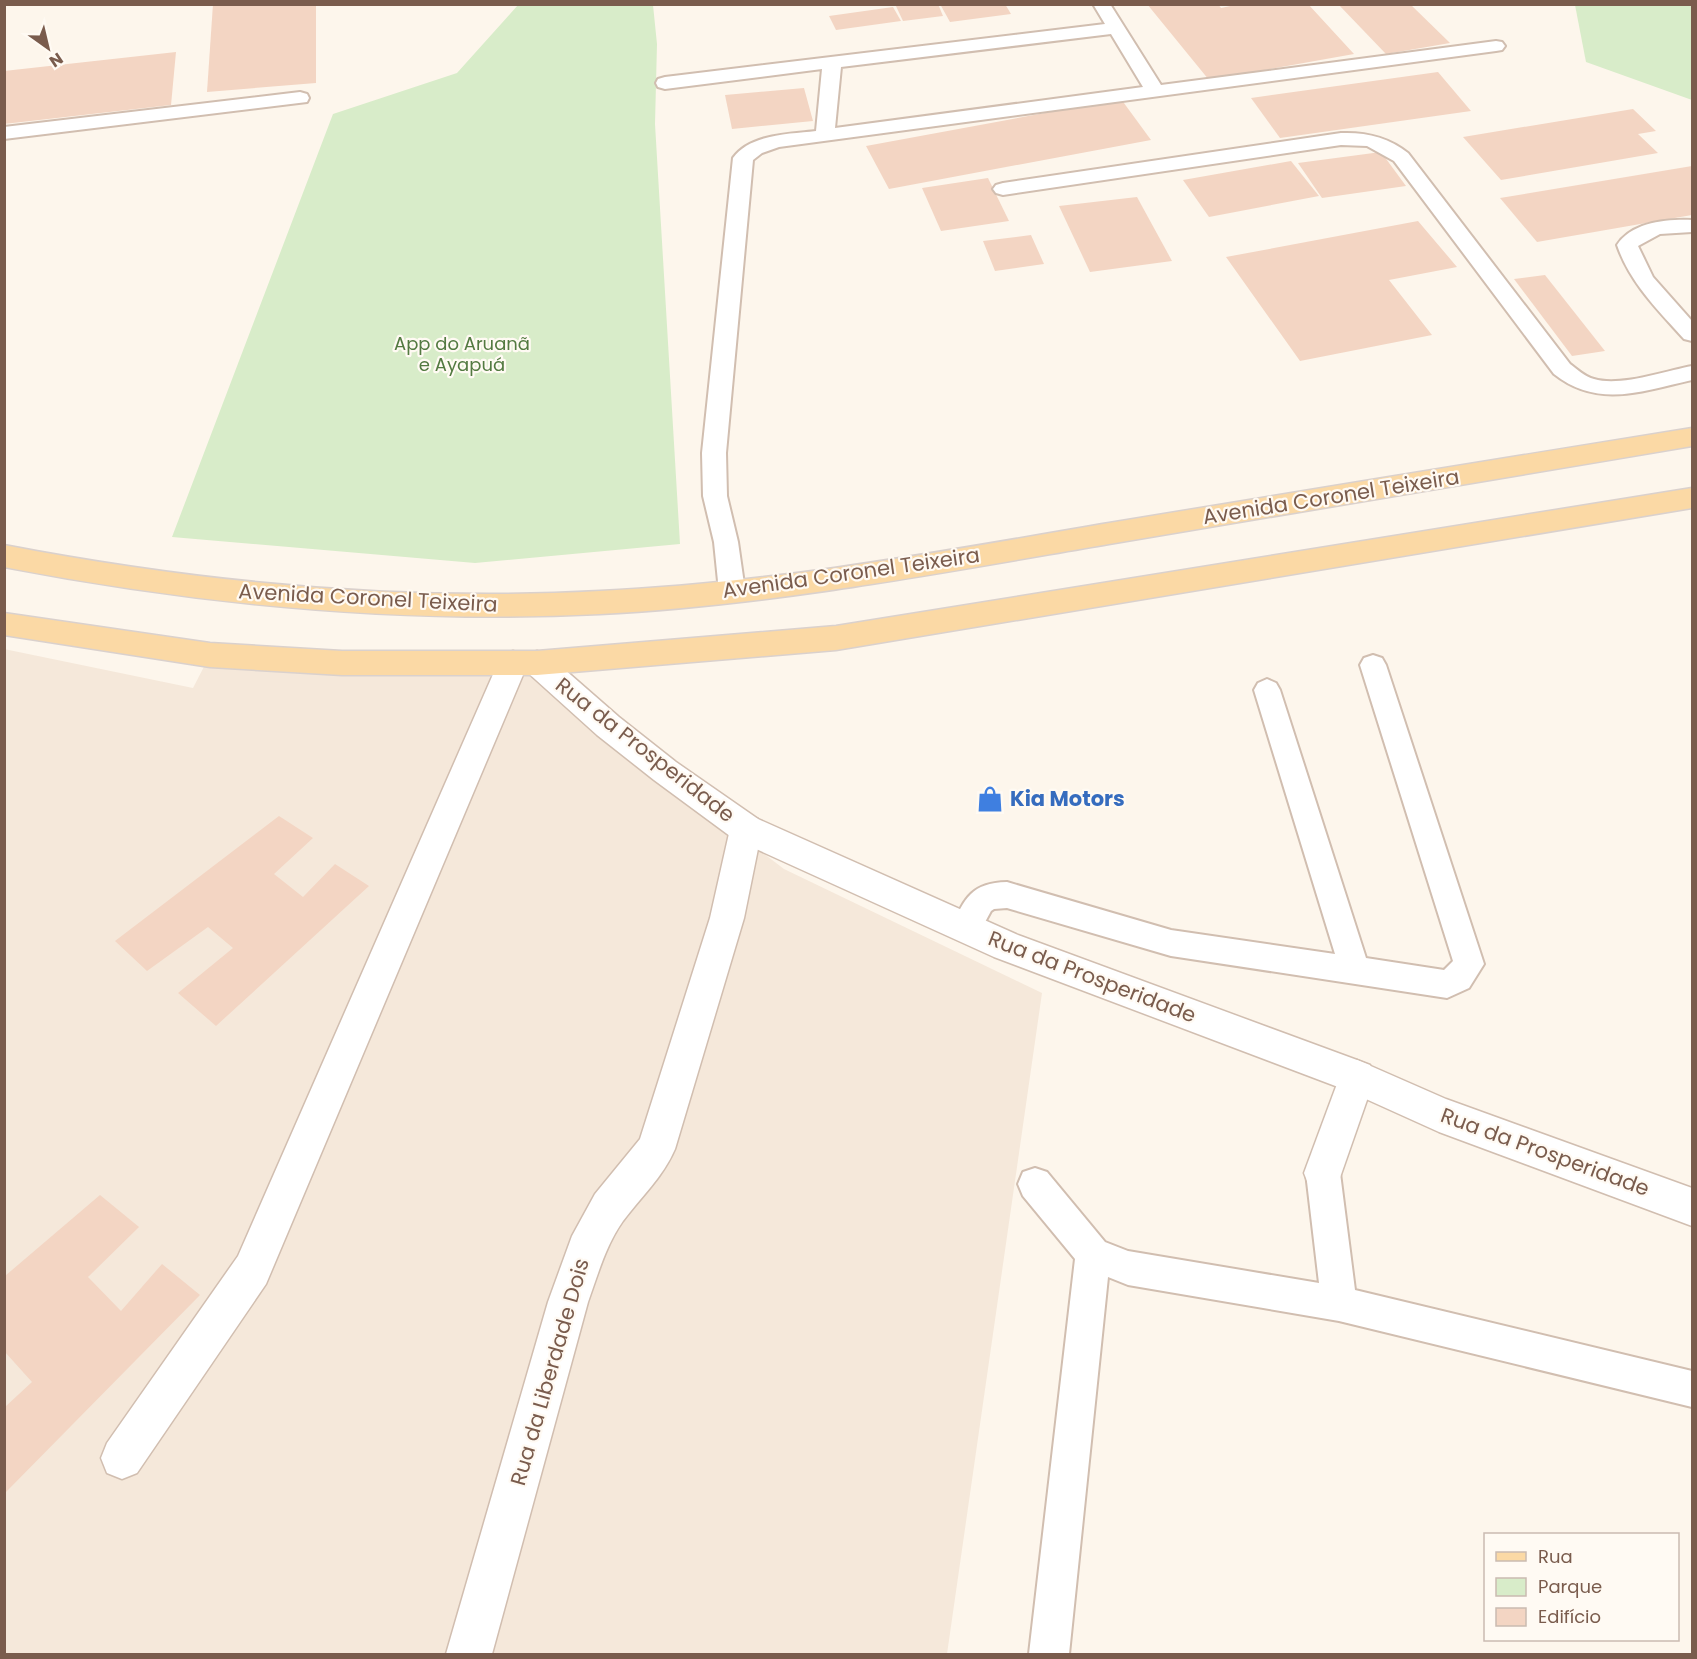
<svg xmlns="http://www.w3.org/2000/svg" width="1697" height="1659" font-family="Poppins,sans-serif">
<rect width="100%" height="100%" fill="#fdf6ec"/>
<polygon fill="#f5e8da" points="4,649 193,688 210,655 575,665 562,699 784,869 1042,993 947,1654 5,1654"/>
<g fill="#d8ecc9">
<polygon points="518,5 653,5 657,44 655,124 680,544 475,563 172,537 333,114 457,73"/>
<polygon points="1575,5 1692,5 1692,100 1586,62"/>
</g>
<g fill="#f3d5c3">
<polygon points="213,4 316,4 316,83 207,92"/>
<polygon points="895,4 938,4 943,16 903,21"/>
<polygon points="940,4 1005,4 1011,14 950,22"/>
<polygon points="1147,4 1218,4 1221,8 1240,4 1308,4 1354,54 1209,80"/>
<polygon points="1338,4 1410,4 1450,43 1386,54"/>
<polygon points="893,7 901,21 836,30 829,16"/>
<polygon points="176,52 171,105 4,124 4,71"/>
<polygon points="1438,72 1471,111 1280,138 1251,98"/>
<polygon points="804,88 813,121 732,129 725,95"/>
<polygon points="1121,99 1151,140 889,189 866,146"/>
<polygon points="1633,109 1656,131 1638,134 1658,153 1501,180 1463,137"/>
<polygon points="1381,152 1406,186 1322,198 1298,163"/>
<polygon points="1291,161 1319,196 1209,217 1183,180"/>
<polygon points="1692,166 1692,215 1537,242 1500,198"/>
<polygon points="988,178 1009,221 941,231 922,188"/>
<polygon points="1137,197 1172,261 1090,272 1059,206"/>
<polygon points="1418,221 1457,267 1389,280 1432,335 1300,361 1226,257"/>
<polygon points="1031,235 1044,264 995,271 983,241"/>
<polygon points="1545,275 1605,351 1572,356 1514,279"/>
<polygon points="279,816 313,838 274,874 303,897 335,864 369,886 216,1026 178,993 233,948 208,927 147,971 115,941"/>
<polygon points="100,1195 139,1227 88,1277 121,1311 162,1264 200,1295 5,1493 5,1407 32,1382 5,1352 5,1276"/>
</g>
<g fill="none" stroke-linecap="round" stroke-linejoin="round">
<g stroke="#d1beb0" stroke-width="4">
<g id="service">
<path d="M 1093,4 L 1110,4 L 1161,85 L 1496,41 L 1502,42 L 1505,46 L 1502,50 L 1496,51 L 779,147 L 762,153 L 753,160 L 726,453 L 727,496 L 738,542 L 745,591 L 741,598 L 732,601 L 723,598 L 719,591 L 714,542 L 703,496 L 702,453 L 733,158 C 750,134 790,134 816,131 L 822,69 L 665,89 L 658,87 L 656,83 L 658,79 L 665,77 L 1105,24 ZM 1111,34 L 1143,87 L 835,128 L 841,67 Z"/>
<polygon points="300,92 307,94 309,98 307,102 4,139 4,127"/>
<path d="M 1341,133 C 1366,132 1388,137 1408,153 L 1570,364 C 1577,369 1585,377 1594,379 C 1620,387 1665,371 1692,366 L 1692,380 C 1643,391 1598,409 1554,374 L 1394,161 L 1367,146 L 1341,145 L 1003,195 L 996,193 L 993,189 L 996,185 L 1003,183 Z"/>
<path d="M 1692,220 L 1692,232 L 1660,234 L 1638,246 L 1653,277 L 1692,321 L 1692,341 L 1684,339 C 1658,310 1630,283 1617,245 C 1632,222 1667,219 1692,220 Z"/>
<path d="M 1373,655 L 1382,658 L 1386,665 L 1484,964 L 1469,988 L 1447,998 L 1171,956 L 1007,908 L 994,909 L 991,911 L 977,937 L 966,941 L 955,937 L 951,928 C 965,898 971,883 1007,882 L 1171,930 L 1335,954 L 1254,690 L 1258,683 L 1267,679 L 1276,683 L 1280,690 L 1366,958 L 1444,970 L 1453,961 L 1360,665 L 1364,658 Z"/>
<polygon points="1323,1157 1335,1161 1340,1173 1355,1290 1692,1371 1692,1407 1339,1321 1128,1285 1108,1277 1069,1654 1029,1654 1075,1259 1023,1196 1018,1184 1023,1172 1035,1168 1047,1172 1105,1242 1128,1251 1319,1283 1306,1173 1311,1161"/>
</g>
</g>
<g stroke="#d1beb0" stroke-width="3">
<g id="minor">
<polygon points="513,651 524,655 528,663 266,1284 137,1473 122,1479 107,1473 101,1458 107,1443 238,1256 498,663 502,655"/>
<path d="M 746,815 L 758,819 L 762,829 L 744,918 L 675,1149 C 663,1177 641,1197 623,1221 C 606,1245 598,1274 588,1302 L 492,1654 L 446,1654 L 548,1302 L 572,1236 L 595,1194 L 640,1139 L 710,918 L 730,829 L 734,819 Z"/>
<polygon points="1357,1060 1370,1065 1375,1077 1337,1186 1323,1192 1309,1186 1304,1173 1344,1065"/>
</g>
</g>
<g stroke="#d1beb0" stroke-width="3">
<polygon id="tertiary" points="537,651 548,655 619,717 676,762 758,819 1018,935 1357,1060 1446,1099 1692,1188 1692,1226 1439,1132 1346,1090 994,957 734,839 654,780 597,735 526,671 522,663 526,655"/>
</g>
<g stroke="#dad1cd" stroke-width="3">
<g id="primary">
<path d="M 1692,428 L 1692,446 C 1498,479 1303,511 1109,544 C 940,573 772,605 600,614 C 399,624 202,605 4,567 L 4,545 C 202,583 399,602 600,591 C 772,583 940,552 1109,523 C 1303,491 1498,459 1692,428 Z"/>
<polygon points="1692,488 1692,508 836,650 537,675 342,675 210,667 4,635 4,613 210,643 342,651 537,651 836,626"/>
</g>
</g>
<use href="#service" fill="#fff" fill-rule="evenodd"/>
<use href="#minor" fill="#fff" fill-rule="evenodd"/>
<use href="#tertiary" fill="#fff" fill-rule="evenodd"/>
<use href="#primary" fill="#fbd9a5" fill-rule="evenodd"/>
</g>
<defs>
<g id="shop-bare" transform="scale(2.07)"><path d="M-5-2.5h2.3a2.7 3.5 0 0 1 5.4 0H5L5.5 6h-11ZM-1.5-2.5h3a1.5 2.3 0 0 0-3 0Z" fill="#3f7fe0" stroke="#fffaf3" stroke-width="2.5" paint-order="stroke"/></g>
</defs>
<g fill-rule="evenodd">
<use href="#shop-bare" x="990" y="799"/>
</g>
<g text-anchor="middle" stroke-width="4.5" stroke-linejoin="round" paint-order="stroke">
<g font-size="18" fill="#537a41" stroke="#fffaf3">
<text x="462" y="350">App do Aruanã<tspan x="462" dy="21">e Ayapuá</tspan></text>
</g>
<g font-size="21" fill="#7a5c4d" stroke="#fffaf3">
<text transform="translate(1331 497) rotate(-9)" y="7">Avenida Coronel Teixeira</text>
<text transform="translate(851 573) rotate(-8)" y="7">Avenida Coronel Teixeira</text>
<text transform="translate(368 598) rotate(3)" y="7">Avenida Coronel Teixeira</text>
<text transform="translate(645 750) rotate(38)" y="7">Rua da Prosperidade</text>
<text transform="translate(1092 977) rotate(21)" y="7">Rua da Prosperidade</text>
<text transform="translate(1545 1152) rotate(20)" y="7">Rua da Prosperidade</text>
<text transform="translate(550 1372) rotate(-74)" y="7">Rua da Liberdade Dois</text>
</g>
<g font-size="21" font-weight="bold" fill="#366cbe" stroke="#fffaf3" text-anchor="start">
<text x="1010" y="806">Kia Motors</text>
</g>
</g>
<rect width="1697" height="1659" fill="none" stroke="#7a5c4d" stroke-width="12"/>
<rect x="1484" y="1533" width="195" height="108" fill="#fffaf3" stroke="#cabbb1" stroke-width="1.5"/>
<rect x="1496" y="1552" width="30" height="9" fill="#fbd9a5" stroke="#cabbb1" stroke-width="1.5"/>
<text x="1538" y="1563" font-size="18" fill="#7a5c4d">Rua</text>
<rect x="1496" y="1578" width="30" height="18" fill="#d8ecc9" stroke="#cabbb1" stroke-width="1.5"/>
<text x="1538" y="1593" font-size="18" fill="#7a5c4d">Parque</text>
<rect x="1496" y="1608" width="30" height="18" fill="#f3d5c3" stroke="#cabbb1" stroke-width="1.5"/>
<text x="1538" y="1623" font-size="18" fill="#7a5c4d">Edifício</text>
<g transform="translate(48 48) rotate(146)" stroke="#fffaf3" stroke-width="4.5" paint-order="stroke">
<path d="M0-4.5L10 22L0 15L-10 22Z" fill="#7a5c4d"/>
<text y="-9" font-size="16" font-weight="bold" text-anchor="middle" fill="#7a5c4d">N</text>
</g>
</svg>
